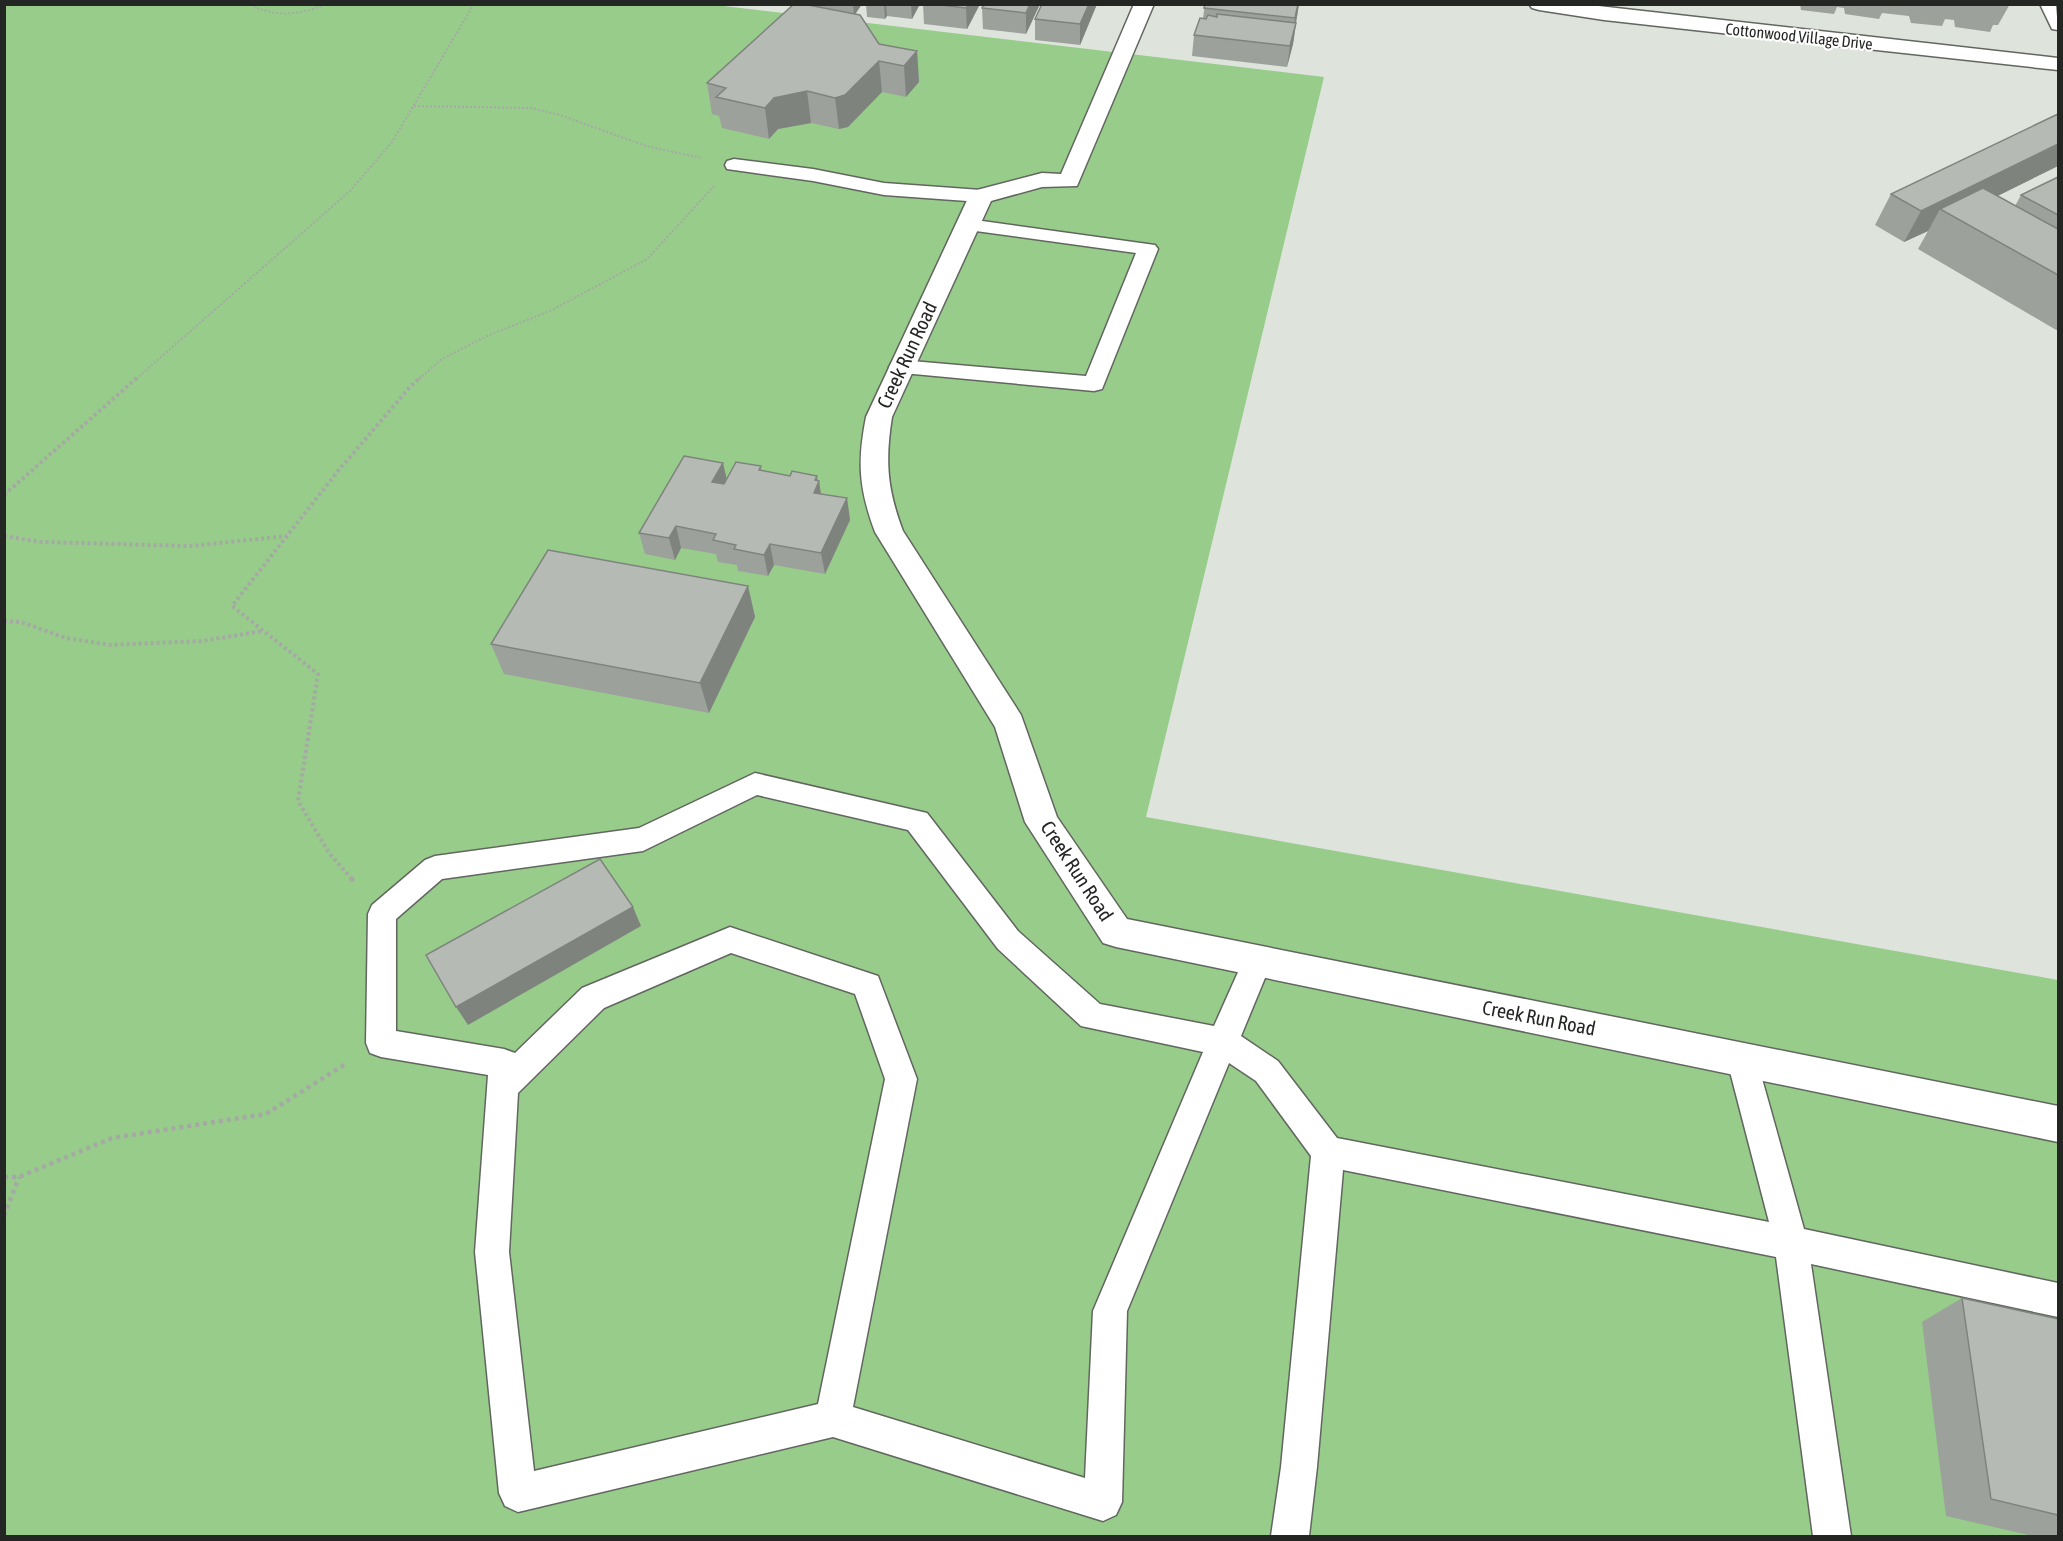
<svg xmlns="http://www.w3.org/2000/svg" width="2063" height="1541" font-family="'Asap Condensed',sans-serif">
<rect width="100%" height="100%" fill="#dee4dc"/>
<polygon fill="#98cc8b" points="707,4 1324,77 1146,817 2058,980 2058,1536 5,1536 5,5"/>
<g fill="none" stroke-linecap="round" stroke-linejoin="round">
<g stroke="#61665f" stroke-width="3">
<g id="lane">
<polygon points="2040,4 2056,4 2058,30 2052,29"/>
<polygon points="734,159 813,169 884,183 981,190 988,192 991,196 988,200 981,202 884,195 813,181 727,169 725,165 727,161"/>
<polygon points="968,219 1155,245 1158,249 1102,389 1094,391 892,372 889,367 892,362 900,360 1086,376 1136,253 961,229 958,225 961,221"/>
<path d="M 755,773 L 927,813 L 1018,931 L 1100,1004 L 1214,1026 L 1247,952 L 1257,948 L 1267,952 L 1272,961 L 1241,1036 L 1278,1061 L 1337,1138 L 1769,1222 L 1727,1060 L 1732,1050 L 1743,1046 L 1754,1050 L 1804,1229 L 2058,1283 L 2058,1317 L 1811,1264 L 1851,1536 L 1813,1536 L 1776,1257 L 1343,1170 L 1317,1467 L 1309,1536 L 1271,1536 L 1281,1467 L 1311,1156 L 1256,1081 L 1229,1063 L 1127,1311 L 1122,1502 L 1116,1515 L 1103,1521 L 833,1437 L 518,1512 L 505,1506 L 499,1493 L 475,1252 L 488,1075 L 381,1057 L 370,1053 L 366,1043 L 368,914 L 372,905 L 425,860 L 435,856 L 639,828 ZM 757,795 L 908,830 L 998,949 L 1081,1026 L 1203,1052 L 1093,1311 L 1085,1478 L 853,1407 L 917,1079 L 878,976 L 730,927 L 582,988 L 515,1053 L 504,1049 L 396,1031 L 396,919 L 442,879 L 643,851 ZM 731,953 L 855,994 L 885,1079 L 818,1404 L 534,1471 L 509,1252 L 518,1093 L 604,1008 Z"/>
</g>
</g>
<g stroke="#61665f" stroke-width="3">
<g id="street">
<path d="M 1134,4 L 1154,4 L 1077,186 L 1042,187 L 991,201 L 892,417 C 885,461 887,489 903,531 L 1021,715 L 1057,817 L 1127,919 L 2058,1106 L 2058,1142 L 1116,947 L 1103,943 L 1025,822 L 995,727 L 875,532 C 859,489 857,462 866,417 L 969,196 L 973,191 L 1042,173 L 1061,174 Z"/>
<polygon points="1529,4 1581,4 2058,58 2058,70 1604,20 1539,10 1532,8"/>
</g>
</g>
<g stroke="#a5a9a3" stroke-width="2" stroke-dasharray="2 2" stroke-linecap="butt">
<path d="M 250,4 C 273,18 302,15 326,4"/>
<polyline points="414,106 531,108 560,115 646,146 701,158"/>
<polyline points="136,379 350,191 392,142 471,9 471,4"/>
<polyline points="419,379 442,359 487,336 552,310 647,259 714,186"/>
</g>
<g stroke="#a5a9a3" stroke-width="4" stroke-dasharray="3 3" stroke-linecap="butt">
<polyline points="4,495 138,377"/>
<polyline points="4,536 41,542 191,546 287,536"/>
<polyline points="4,621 21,622 66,638 110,645 202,641 263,631"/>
<polyline points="352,879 329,853 298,801 318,674 232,606 338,471 410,387 421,377"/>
</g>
<g stroke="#a5a9a3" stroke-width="4.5" stroke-dasharray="4 4" stroke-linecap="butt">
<polyline points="351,878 356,884"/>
<polyline points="4,1177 19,1177 112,1138 266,1114 347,1063"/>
<polyline points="4,1216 19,1177"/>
</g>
<use href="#lane" fill="#fff" fill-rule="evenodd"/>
<use href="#street" fill="#fff" fill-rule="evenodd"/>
</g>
<g fill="#9ca19b">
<polygon points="813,4 862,4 855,14 879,44 917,51 919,82 906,97 882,92 848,127 839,129 811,123 778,129 769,139 722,128 719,116 712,114 707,83 813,6"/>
<polygon points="866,4 920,4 912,19 887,16 885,19 867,17"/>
<polygon points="923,4 980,4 967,29 924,24"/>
<polygon points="1040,4 1026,34 983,29 982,8"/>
<polygon points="1042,4 1097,4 1080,45 1035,40 1035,19"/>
<polygon points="1205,4 1299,4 1293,44 1287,67 1192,56 1194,35 1203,18"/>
<polygon points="1800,4 2010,4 1998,25 1993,25 1990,32 1955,27 1954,20 1945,19 1942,26 1911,23 1909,16 1882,13 1879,19 1845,14 1844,8 1837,7 1834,14 1801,10"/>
<polygon points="2058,114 2058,166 1997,196 2015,206 2021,195 2058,177 2058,331 1918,249 1928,231 1904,242 1875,225 1891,194"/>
<polygon points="761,466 762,471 819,481 821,494 847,498 850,520 825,574 774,565 768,576 738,571 737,565 718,562 716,554 681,548 675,560 645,554 639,533 727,479"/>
<polygon points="748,586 755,617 709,713 504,674 491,644"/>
<polygon points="1962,1298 2058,1319 2058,1536 2033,1536 1946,1516 1922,1322"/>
</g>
<g fill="#7f837e">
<polygon points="853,4 862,4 854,16"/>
<polygon points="884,4 886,4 887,16 885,19"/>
<polygon points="911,4 920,4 912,19"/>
<polygon points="968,4 980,4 967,29 966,8"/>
<polygon points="1030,4 1040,4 1026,34 1026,13"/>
<polygon points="1089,4 1097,4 1080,45 1080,24"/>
<polygon points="1298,4 1299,4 1297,16 1292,39 1295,18"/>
<polygon points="1296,23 1293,44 1287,67 1290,46"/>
<polygon points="917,51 919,82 906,97 904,66"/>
<polygon points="879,61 882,92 848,127 839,129 835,98"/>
<polygon points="807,91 811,123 778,129 769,139 765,108 774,98"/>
<polygon points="2058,144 2058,166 1955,217 1940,209 1928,231 1904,242 1921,211"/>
<polygon points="723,463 728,484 712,482"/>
<polygon points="817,476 818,483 819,481 822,502 814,493 815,480"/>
<polygon points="847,498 850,520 825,574 821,553"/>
<polygon points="676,526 681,548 675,560 669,538"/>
<polygon points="770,544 774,565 768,576 764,555"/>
<polygon points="748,586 755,617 709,713 700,683"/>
<polygon points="633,907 641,926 468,1025 456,1007"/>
</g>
<g fill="#b5bbb4" stroke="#7f837e" stroke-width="1.5">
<polygon points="794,4 803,4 860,15 879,44 917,51 904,66 879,61 845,95 835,98 807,91 774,98 765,108 716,97 726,88 707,83"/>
<polygon points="932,4 968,4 966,8"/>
<polygon points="984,4 1030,4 1026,13 982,8"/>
<polygon points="1042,4 1089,4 1080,24 1035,19"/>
<polygon points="1205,4 1298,4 1295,18 1204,8"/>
<polygon points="1217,14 1296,23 1290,46 1194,35 1200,18 1206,19 1208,15 1217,17"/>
<polygon points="2058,114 2058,144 1921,211 1891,194"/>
<polygon points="2058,177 2058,215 2021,195"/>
<polygon points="1983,188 2058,229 2058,275 1940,209"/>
<polygon points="684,456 723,463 712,482 724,484 736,462 761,466 759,470 790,476 792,471 817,476 815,480 819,481 814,493 847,498 821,553 770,544 764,555 734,549 736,545 713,540 716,534 676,526 669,538 639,533"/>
<polygon points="548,550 748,586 700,683 491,644"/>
<polygon points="600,859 633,907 456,1007 426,955"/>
<polygon points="1962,1298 2058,1319 2058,1515 1991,1499"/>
</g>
<g text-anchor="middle" stroke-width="4.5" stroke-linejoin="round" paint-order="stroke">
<g font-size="16" fill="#242623" stroke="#fff">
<text transform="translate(1799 36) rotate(6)" y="6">Cottonwood Village Drive</text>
</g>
<g font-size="20" fill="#242623" stroke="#fff">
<text transform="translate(907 355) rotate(-65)" y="7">Creek Run Road</text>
<text transform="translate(1077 871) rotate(57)" y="7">Creek Run Road</text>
<text transform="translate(1539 1018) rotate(11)" y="7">Creek Run Road</text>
</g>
</g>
<rect width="2063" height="1541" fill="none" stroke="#242623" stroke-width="12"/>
</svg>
